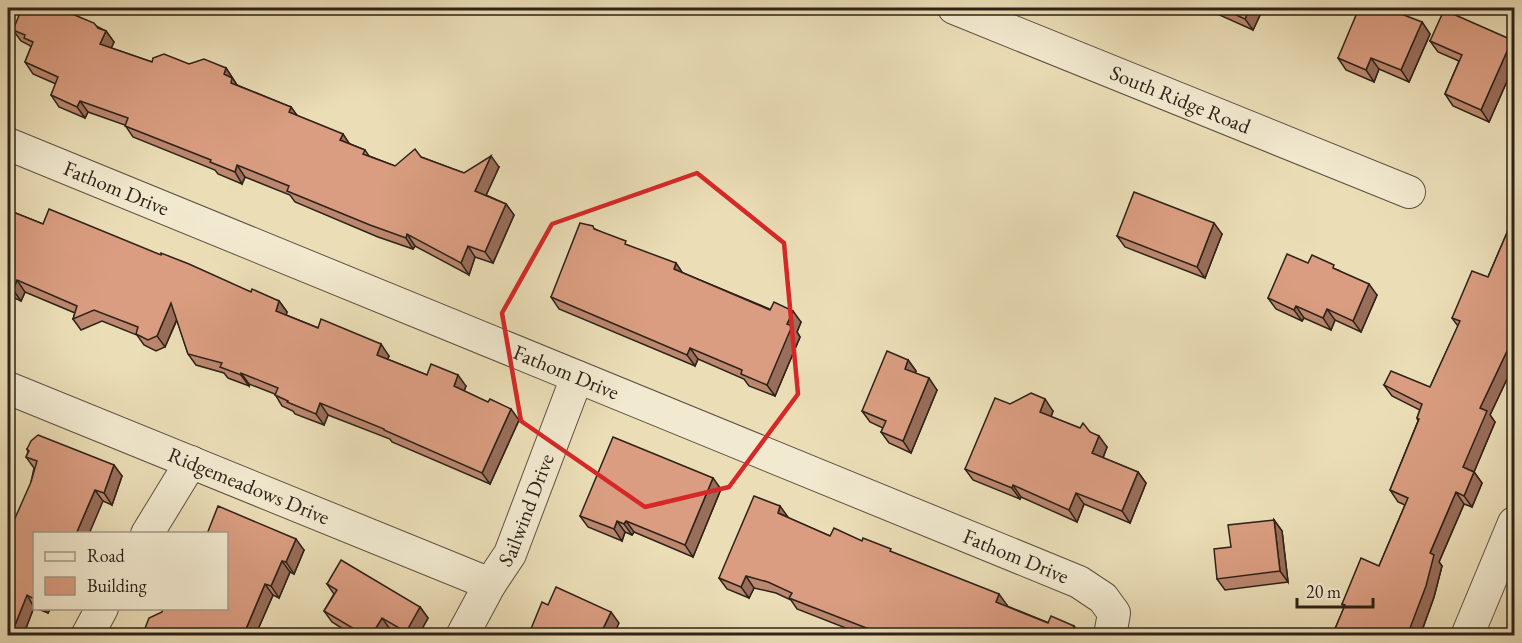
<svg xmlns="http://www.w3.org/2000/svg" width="1522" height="643" font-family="'EB Garamond',serif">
<rect width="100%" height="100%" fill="#ebdeb7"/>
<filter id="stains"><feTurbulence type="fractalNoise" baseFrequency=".00333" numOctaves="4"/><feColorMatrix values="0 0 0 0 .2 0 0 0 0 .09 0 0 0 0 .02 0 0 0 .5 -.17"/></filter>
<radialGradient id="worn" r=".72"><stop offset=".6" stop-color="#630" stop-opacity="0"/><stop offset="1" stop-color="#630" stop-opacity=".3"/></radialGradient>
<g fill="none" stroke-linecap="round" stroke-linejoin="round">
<g stroke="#5d5140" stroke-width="34">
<g id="street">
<path id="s1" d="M 954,8 L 1409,192"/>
<path id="s2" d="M 8,144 L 1079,582 L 1103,598 L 1114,613 L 1110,636"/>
<path id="s3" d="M 8,388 L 490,584"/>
<polyline points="147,534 191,462"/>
<polyline points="87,636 102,608"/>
<path id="s4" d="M 462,636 L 490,584 L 510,554 L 577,377"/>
<polyline points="1467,636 1514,523"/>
</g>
</g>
<use href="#street" stroke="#f2ead0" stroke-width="32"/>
</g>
<g fill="#bb876f" stroke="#2e2218" stroke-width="1.5">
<polygon points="1212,8 1259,8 1262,11 1253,30 1215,13"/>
<polygon points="73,13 75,15 106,31 114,42 111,48 152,62 189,64 226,68 237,85 291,107 297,116 350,144 365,150 369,156 395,166 421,157 464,173 499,167 486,195 506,204 514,215 493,263 475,257 469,275 415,246 413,249 378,237 295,202 290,195 245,177 242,184 218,174 215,170 133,137 125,125 88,112 85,118 59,107 51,95 56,84 33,74 25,62 31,47 29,45 21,41 13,30"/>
<polygon points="1422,22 1430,34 1409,82 1379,69 1374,82 1346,70 1338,58"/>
<polygon points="1512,40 1515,44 1515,63 1489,122 1453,106 1445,94 1459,61 1438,52 1430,41"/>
<polygon points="1515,186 1515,212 1508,202"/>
<polygon points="8,210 43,224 279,301 287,312 286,315 389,356 387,359 427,375 466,386 464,391 519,420 490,484 392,442 390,439 328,415 324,425 295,414 293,411 282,406 275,394 249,384 249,386 228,378 224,373 196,365 188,354 177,320 165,347 156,351 144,345 137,335 102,321 81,330 73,319 75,313 25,292 21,301 8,295"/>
<polygon points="1515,214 1515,362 1490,415 1495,422 1474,472 1482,483 1472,507 1464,504 1439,562 1442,566 1434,597 1420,636 1332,636 1344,608 1342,604 1379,566 1405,505 1398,502 1390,490 1418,421 1417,418 1420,410 1392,396 1384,385 1430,387 1458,326 1452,318 1488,277"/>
<polygon points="595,229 683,273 801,322 797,332 800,337 775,396 749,386 744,379 698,359 695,366 559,309 551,297"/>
<polygon points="1222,234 1205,278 1125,247 1117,236"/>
<polygon points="1308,263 1338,270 1377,295 1361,332 1335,320 1331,330 1304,318 1302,321 1276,309 1268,298"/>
<polygon points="908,360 916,371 915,373 937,390 911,453 889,443 881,432 883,428 870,422 862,411"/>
<polygon points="1010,404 1053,411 1051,417 1090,432 1107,447 1103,458 1138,472 1146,483 1130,523 1084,504 1077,522 1021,497 1020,499 973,480 965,469"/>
<polygon points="27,449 122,476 112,505 103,501 34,534 34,607 23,636 31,482 34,468 26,457 28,452"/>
<polygon points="721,489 693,557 634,532 632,535 625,532 622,541 588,527 580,516"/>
<polygon points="788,518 830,536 862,541 893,553 1007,605 1007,606 1081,636 866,636 797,609 791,600 776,593 754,588 749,598 727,589 719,578"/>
<polygon points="1274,520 1282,531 1288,582 1225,590 1217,579"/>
<polygon points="226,534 304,550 294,574 290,572 279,598 273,595 255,636 142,636 226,609"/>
<polygon points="327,584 420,607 428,618 418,636 401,636 390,629 386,636 354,636 332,622 324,611 334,594"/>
<polygon points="38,609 50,609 48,613"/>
</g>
<g fill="#996e5a" stroke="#2e2218" stroke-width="1.5">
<polygon points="1250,8 1259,8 1262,11 1253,30 1245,19"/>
<polygon points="1422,22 1430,34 1409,82 1401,70"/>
<polygon points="106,31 114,42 108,55 100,44"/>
<polygon points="1512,40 1515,44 1515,63 1489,122 1481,110"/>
<polygon points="1371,58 1379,69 1374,82 1366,70"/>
<polygon points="226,68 240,90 239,94 224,74"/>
<polygon points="80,101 88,112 85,118 77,107"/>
<polygon points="291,107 299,118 289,112"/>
<polygon points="343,134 351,146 340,140"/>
<polygon points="491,156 499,167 483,202 475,191"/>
<polygon points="237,165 245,177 242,184 235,172"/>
<polygon points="506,204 514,215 493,263 485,252"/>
<polygon points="1214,223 1222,234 1205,278 1197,267"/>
<polygon points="407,234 415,246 413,249 406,238"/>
<polygon points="468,246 475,257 469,275 461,263"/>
<polygon points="676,263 684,275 674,269"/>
<polygon points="17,280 25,292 21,301 13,290"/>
<polygon points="1369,284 1377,295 1361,332 1353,321"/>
<polygon points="279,301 287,312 284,322 276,311"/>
<polygon points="171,303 179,314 165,347 157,336"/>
<polygon points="1296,306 1304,318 1302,321 1294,310"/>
<polygon points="1327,309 1335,320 1331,330 1323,318"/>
<polygon points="793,311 801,322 797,332 800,337 775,396 767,385 787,324"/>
<polygon points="1515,334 1515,362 1490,415 1495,422 1471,479 1463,467 1480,408"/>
<polygon points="381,344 389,356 384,366 377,355"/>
<polygon points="690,348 698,359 695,366 687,355"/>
<polygon points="908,360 916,371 913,380 905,369"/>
<polygon points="241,373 249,384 249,386 241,375"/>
<polygon points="458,375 466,386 461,398 454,386"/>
<polygon points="929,378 937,390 911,453 903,441"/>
<polygon points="1045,399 1053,411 1048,424 1040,412"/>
<polygon points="320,403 328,415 324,425 316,414"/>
<polygon points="511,409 519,420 490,484 482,473"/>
<polygon points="1099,436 1107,447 1100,465 1092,453"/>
<polygon points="114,465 122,476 112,505 104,493"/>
<polygon points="1138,472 1146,483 1130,523 1122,511"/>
<polygon points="1474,472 1482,483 1472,507 1464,496"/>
<polygon points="713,478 721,489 693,557 685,545"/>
<polygon points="1013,485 1021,497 1020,499 1012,488"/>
<polygon points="95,490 103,501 89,534 76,534"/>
<polygon points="1456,492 1464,504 1439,562 1442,566 1434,597 1420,636 1407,636 1430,553"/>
<polygon points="1076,493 1084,504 1077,522 1069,510"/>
<polygon points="780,506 788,517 778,513"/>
<polygon points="1274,520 1282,531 1288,582 1280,571"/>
<polygon points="617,521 625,532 622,541 614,529"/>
<polygon points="626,521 634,532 632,535 624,524"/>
<polygon points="296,539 304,550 294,574 286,562"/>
<polygon points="282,561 290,572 279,598 271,586"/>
<polygon points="746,576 754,588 749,598 741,587"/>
<polygon points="265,584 273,595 255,636 243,636"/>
<polygon points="999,594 1007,605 1004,613 996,602"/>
<polygon points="27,595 34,607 23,636 11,636 11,635"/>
<polygon points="420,607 428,618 418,636 409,636 406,632"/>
<polygon points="44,609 50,609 48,613"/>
<polygon points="611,612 619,623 613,636 605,636 602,631"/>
<polygon points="382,618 390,629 386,636 371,636"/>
<polygon points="1074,626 1081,636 1070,636"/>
</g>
<g fill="#da9d81" stroke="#2e2218" stroke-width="1.5">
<polygon points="22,8 60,8 73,13 72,14 94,23 98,28 106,31 100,44 152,62 153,58 164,54 189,64 204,59 226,68 224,74 232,78 231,83 291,107 289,112 343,134 340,140 365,150 363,154 395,166 415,149 421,157 464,173 491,156 475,191 506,204 485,252 468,246 461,263 407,234 406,238 370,225 287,191 289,186 237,165 235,172 210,162 211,160 125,126 128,118 80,101 77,107 51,95 58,77 25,62 33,42 24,38 25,35 13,30"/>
<polygon points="1221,8 1250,8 1245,19"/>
<polygon points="1359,8 1386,8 1422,22 1401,70 1371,58 1366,70 1338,58"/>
<polygon points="1444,10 1512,40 1481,110 1445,94 1462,55 1430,41"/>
<polygon points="1515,186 1515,205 1508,202"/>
<polygon points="1134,192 1214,223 1197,267 1117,236"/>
<polygon points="49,209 161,255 161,253 189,264 251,292 252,289 279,301 276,311 318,328 321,319 381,344 377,355 427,375 431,364 458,375 454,386 488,402 490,399 511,409 482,473 384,430 384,429 320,403 316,414 287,402 288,401 275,395 278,388 241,373 241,375 220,367 222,363 188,354 171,303 157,336 148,340 136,334 138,327 94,310 73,319 77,306 17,280 13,290 8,287 8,210 43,224"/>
<polygon points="1515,214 1515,334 1480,408 1487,411 1463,467 1474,472 1464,496 1456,492 1430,553 1434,555 1426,586 1407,636 1332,636 1345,605 1342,604 1361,558 1379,566 1408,498 1390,490 1419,419 1417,418 1422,404 1384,385 1391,371 1430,387 1460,321 1452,318 1472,271 1488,277"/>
<polygon points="580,223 593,226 594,229 626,241 625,244 676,263 674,269 770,310 774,302 793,311 787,324 792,326 767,385 741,374 742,370 690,348 687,355 551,297"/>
<polygon points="1287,254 1308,263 1312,255 1334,265 1333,268 1369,284 1353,321 1327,309 1323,318 1296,306 1294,310 1268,298"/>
<polygon points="887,351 908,360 905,369 929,378 903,441 881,432 886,421 862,411"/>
<polygon points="1031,393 1045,399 1040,412 1080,428 1083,423 1090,432 1099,436 1092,453 1138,472 1122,511 1076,493 1069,510 1013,485 1012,488 965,469 995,398 1010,404"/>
<polygon points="38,435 114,465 104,493 95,490 76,534 34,534 34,599 27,595 11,635 13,636 8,636 8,534 31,482 37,461 26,457 29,451 27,449 31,441"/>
<polygon points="613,437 713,478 685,545 626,521 624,524 617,521 614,529 580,516"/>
<polygon points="754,496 780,506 778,513 830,536 834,528 862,541 863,538 891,549 890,551 999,594 996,602 1048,623 1051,616 1074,626 1070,636 887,636 789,598 792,593 768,582 746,576 741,587 719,578"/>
<polygon points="218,506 296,539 286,562 282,561 271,586 265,584 243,636 142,636 149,618 162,612 163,609 226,609 226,534 207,534"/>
<polygon points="1274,520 1280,571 1217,579 1214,549 1231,547 1228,525"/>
<polygon points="341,560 420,607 406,632 382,618 371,636 366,636 324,611 337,590 327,584"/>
<polygon points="556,587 611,612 602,631 611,635 611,636 528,636 542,602 548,605"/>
<polygon points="1511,631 1515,632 1515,636 1509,636"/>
</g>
<path fill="none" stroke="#d62828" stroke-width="4.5" stroke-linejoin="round" d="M 697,173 L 784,243 L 798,394 L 729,487 L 645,507 L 521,421 L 502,313 L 552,224 Z"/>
<g text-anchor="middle" stroke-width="5" stroke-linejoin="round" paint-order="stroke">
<g font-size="21" fill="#2e2218" stroke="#f2ead0">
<text dy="7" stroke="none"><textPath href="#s1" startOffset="244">South Ridge Road</textPath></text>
<text dy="7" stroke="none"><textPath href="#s2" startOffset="117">Fathom Drive</textPath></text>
<text dy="7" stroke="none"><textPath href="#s2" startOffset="603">Fathom Drive</textPath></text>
<text dy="7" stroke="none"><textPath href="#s3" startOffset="260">Ridgemeadows Drive</textPath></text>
<text dy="7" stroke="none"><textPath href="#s4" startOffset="142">Sailwind Drive</textPath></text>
<text dy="7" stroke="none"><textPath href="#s2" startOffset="1089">Fathom Drive</textPath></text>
</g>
</g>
<rect width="1522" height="643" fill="none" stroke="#ebdeb7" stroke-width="30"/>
<rect x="9" y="9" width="1504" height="625" fill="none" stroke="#2e2218" stroke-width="3"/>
<rect x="15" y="15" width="1492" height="613" fill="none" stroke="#2e2218" stroke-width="1.5"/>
<rect x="33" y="532" width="195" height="78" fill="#f2ead0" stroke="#a49a86" stroke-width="1.5"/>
<rect x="45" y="552" width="30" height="9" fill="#f2ead0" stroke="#a49a86" stroke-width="1.5"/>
<text x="87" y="562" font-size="18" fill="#2e2218">Road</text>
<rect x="45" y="577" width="30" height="18" fill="#da9d81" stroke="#a49a86" stroke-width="1.5"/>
<text x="87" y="592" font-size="18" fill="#2e2218">Building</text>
<path d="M1297 598v9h76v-9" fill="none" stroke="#2e2218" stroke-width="3"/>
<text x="1306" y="598" font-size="18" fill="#2e2218" stroke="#f2ead0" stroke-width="4.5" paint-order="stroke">20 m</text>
<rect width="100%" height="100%" filter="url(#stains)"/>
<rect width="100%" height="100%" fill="url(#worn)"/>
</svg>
